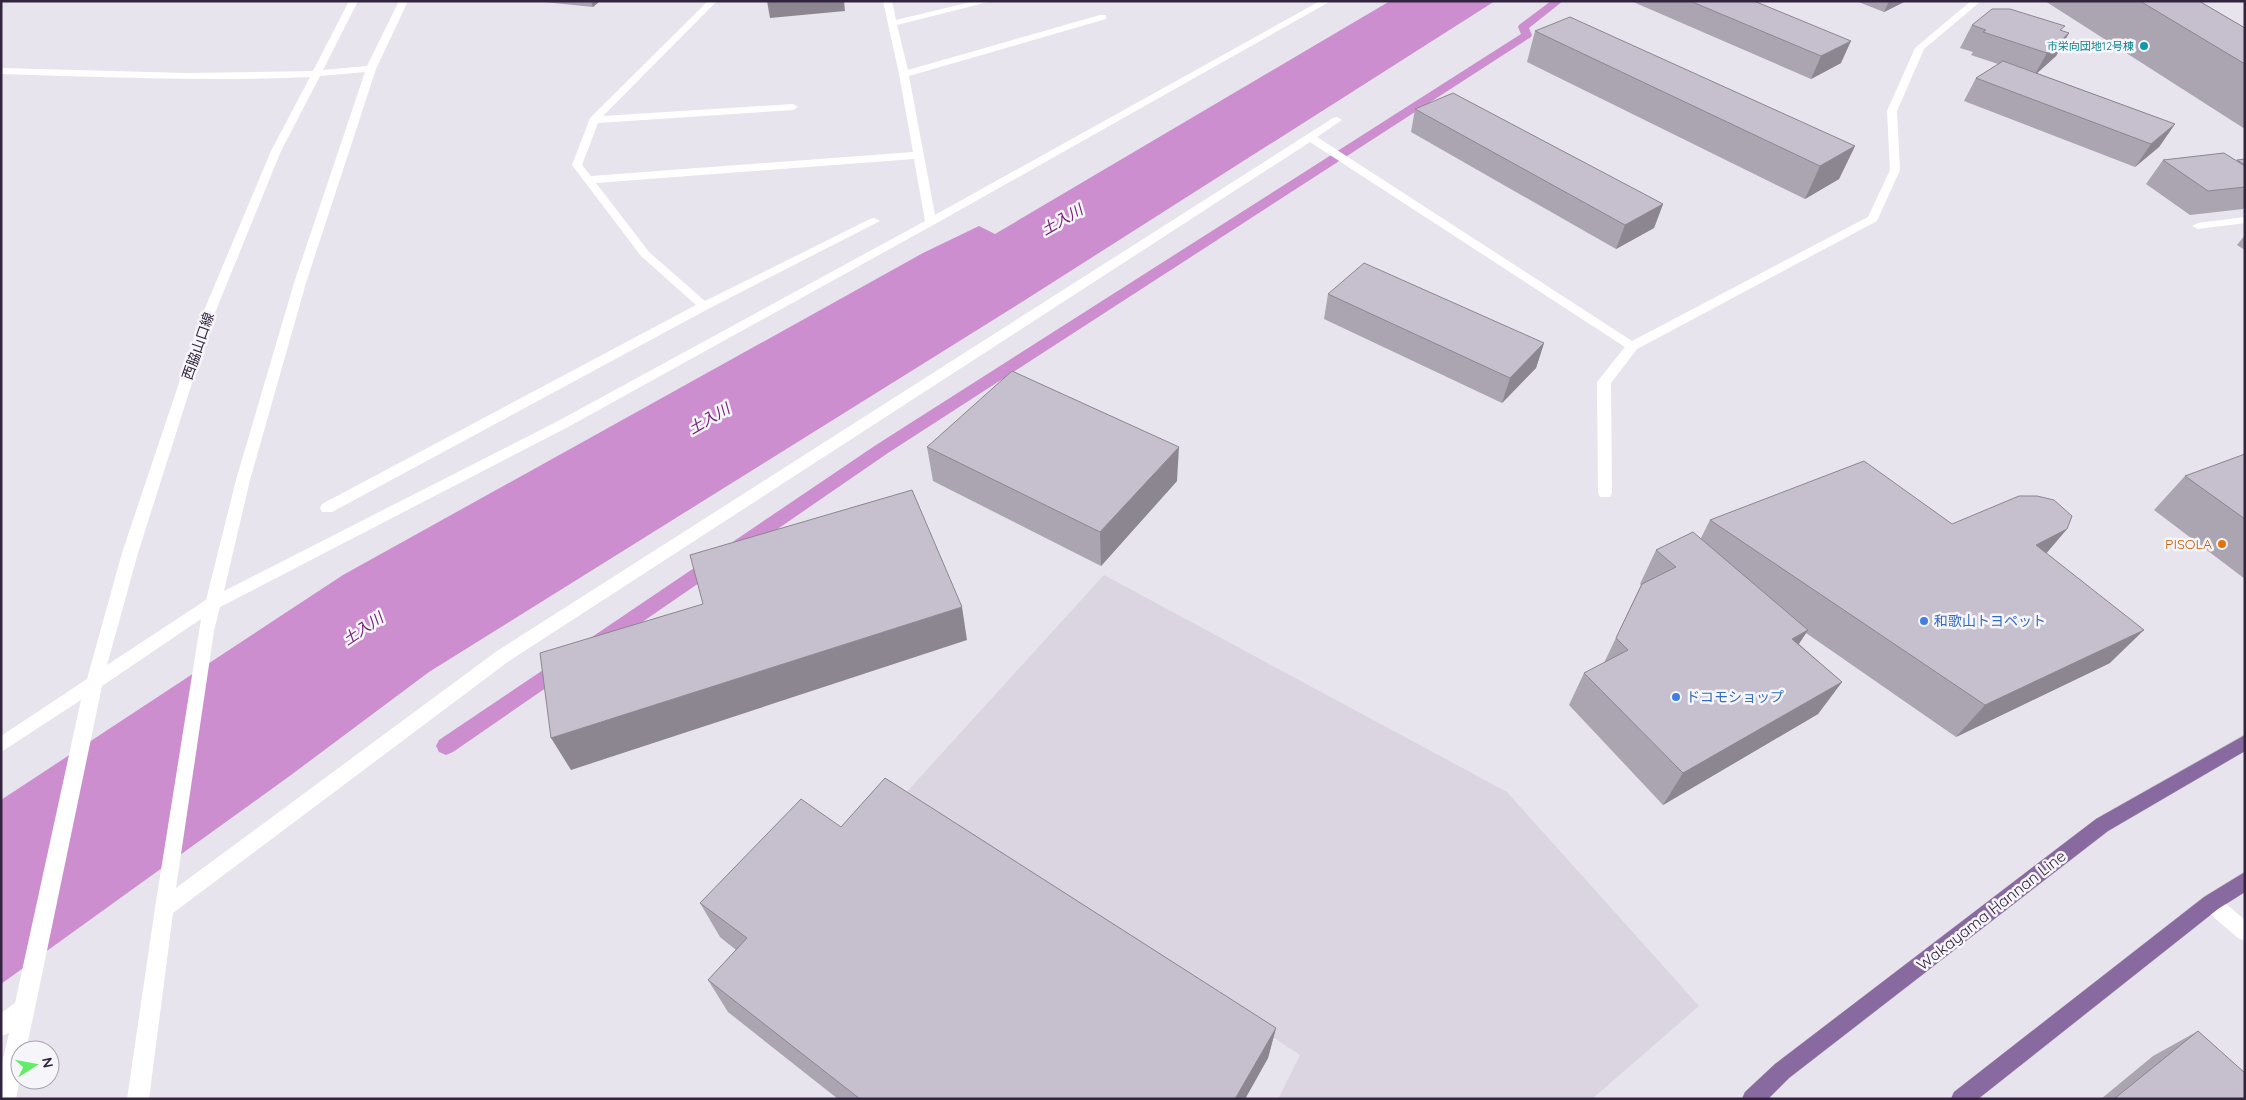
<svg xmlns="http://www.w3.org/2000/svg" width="2246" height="1100" font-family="Quicksand,'Noto Sans JP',sans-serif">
<rect width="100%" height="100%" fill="#e7e4ed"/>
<polygon fill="#dad5e1" points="1104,575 1507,792 1699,1006 1592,1099 1278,1099 1300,1055 903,796"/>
<polygon fill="#cd8ed0" points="1390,1 1495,1 1014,307 429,672 291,775 1,984 1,800 343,575 923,253 979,226 995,234"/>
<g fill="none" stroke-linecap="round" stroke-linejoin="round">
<g fill="#cd8ed0" fill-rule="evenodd">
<polygon points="1551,1 1563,1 1529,28 1532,35 1531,37 888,453 603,649 596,651 589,649 587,644 589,639 876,445 1521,34 1518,27 1519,25"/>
<polygon points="562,659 569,662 572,667 569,672 453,752 446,755 439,752 436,746 439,740 555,662"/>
</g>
<g stroke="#c6c2c9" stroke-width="1">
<g id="major">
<polygon points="2245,735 2245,751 2108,831 1789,1078 1768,1099 1742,1099 1745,1092 1775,1064 2096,819"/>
<polygon points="2245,872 2245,892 2218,909 1978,1099 1951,1099 1954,1092 2204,897"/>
</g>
</g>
<g fill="#fff" fill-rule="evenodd">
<path d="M 349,1 L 358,1 L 323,70 L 367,66 L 399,1 L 408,1 L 376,69 L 306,283 L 250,480 L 224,591 L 558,421 L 925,221 L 914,159 L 596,183 L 649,252 L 705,301 L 870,219 L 874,218 L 880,221 L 708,309 L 332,512 L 322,512 L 320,508 L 322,504 L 696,305 L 641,256 L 572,165 L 590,118 L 708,1 L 717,1 L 603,116 L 793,104 L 798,107 L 793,110 L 598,123 L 582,165 L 591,176 L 913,152 L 899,74 L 883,1 L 892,1 L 896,20 L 975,1 L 992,1 L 897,25 L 908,70 L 1100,15 L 1106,15 L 1106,19 L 909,76 L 935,215 L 1320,1 L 1331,1 L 935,224 L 568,427 L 220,607 L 214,631 L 176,888 L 497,651 L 1333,118 L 1337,117 L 1342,120 L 1317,137 L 1632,341 L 1868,217 L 1890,170 L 1887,111 L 1915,48 L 1971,1 L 1981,1 L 1924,49 L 1897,111 L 1900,170 L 1877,221 L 1637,349 L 1611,383 L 1612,493 L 1610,497 L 1600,497 L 1598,493 L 1597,382 L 1625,347 L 1310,142 L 509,661 L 173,913 L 149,1099 L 127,1099 L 155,908 L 201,619 L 102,686 L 35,1008 L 26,1050 L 20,1050 L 20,1077 L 16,1099 L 1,1099 L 1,1068 L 9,1033 L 1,1036 L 1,1013 L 15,1003 L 81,700 L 1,752 L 1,736 L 87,679 L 122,553 L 200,320 L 271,151 L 310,77 C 207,82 104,77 1,74 L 1,68 L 186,73 L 313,71 ZM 365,72 L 294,283 L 236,480 L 206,600 L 107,665 L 138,553 L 212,320 L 281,151 L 320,76 Z"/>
<polygon points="2245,217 2245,223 2198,229 2192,226 2198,223"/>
<polygon points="2211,894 2218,897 2245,920 2245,941 2238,938 2204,909 2202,903 2204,897"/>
</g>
<use href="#major" fill="#886aa1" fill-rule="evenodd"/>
</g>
<g fill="#aaa5b1">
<polygon points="534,1 600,1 593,7"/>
<polygon points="1631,1 1754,1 1841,63 1811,79"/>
<polygon points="1856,1 1906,1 1884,12"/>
<polygon points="2045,1 2199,1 2245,28 2245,129"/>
<polygon points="1972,25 2062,31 2069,33 2056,56 2037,73 2175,124 2159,147 2135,167 1964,101 1976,78 1998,64 1971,55 1973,52 1960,48"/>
<polygon points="1535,31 1855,146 1839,179 1805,199 1527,62"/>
<polygon points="1415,109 1663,204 1654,228 1616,249 1411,132"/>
<polygon points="2245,159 2245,206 2243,209 2190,215 2146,184 2163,160 2237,161"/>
<polygon points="2245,235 2245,250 2237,245"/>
<polygon points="1328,294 1544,343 1536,368 1502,403 1324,319"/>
<polygon points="927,447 1177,481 1101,566 933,481"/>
<polygon points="2245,454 2245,579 2154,510 2185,476"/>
<polygon points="1710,520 2067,529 2046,553 2110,663 1956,737 1806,633 1799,644 1842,682 1818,714 1663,805 1569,705 1584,673 1604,663 1641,585 1640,584 1656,550 1701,538"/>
<polygon points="841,827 1276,1028 1268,1058 1245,1099 838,1099 728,1012 708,980 736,950 720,937 700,903"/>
<polygon points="2198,1031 2245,1099 2101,1099 2153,1056"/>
</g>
<g fill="#8b8690">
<polygon points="591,1 600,1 593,7"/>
<polygon points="767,1 844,1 845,11 770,18"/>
<polygon points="1889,1 1906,1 1884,12"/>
<polygon points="2069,33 2056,56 2034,76 2047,53"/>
<polygon points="1851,41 1841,63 1811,79 1821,56"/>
<polygon points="2175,124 2159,147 2135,167 2151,144"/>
<polygon points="1855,146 1839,179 1805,199 1820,166"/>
<polygon points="1663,204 1654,228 1616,249 1625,225"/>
<polygon points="1544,343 1536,368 1502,403 1510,378"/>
<polygon points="1179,447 1177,481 1101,566 1100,532"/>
<polygon points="2067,529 2039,562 2036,545"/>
<polygon points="962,607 967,640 571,770 551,738"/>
<polygon points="1808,630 1786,663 1792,639"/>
<polygon points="2144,630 2110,663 1956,737 1985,705"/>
<polygon points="1842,682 1818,714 1663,805 1683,773"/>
<polygon points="1276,1028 1268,1058 1245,1099 1235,1099"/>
</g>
<g fill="#c6c0ce" stroke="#8b8690">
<polygon points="1690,1 1754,1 1851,41 1821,56"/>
<polygon points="2140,1 2199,1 2245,28 2245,64"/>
<polygon points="1992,9 2010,9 2065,26 2060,30 2069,33 2047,53 1983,32 1986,30 1972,25"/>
<polygon points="1570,17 1855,146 1820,166 1535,31"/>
<polygon points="2003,61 2175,124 2151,144 1976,78"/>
<polygon points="1453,93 1663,204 1625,225 1415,109"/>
<polygon points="2224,153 2245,166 2245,187 2208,191 2163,160"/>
<polygon points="2245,159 2245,165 2237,160"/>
<polygon points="1364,263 1544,343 1510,378 1328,294"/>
<polygon points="1012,371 1179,447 1100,532 927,447"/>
<polygon points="2245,454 2245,519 2185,476"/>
<polygon points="1864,461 1952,524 2019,496 2037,496 2054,500 2072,516 2067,529 2036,545 2144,630 1985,705 1710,520"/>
<polygon points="912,490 962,607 551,738 540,653 703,604 690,555"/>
<polygon points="1693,532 1808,630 1792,639 1842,682 1683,773 1584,673 1628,650 1616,638 1642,584 1676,567 1656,550"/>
<polygon points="885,778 1276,1028 1235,1099 860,1099 708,980 747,938 700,903 801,799 841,827"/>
<polygon points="2198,1031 2245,1073 2245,1099 2114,1099"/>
</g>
<circle fill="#0f9aa8" stroke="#f6f5fa" stroke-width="2" cx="2144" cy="46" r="5"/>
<circle fill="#e8710a" stroke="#f6f5fa" stroke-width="2" cx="2222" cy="544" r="5"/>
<g fill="#3f7fe0" stroke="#f6f5fa" stroke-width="2">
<circle cx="1924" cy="621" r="5"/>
<circle cx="1676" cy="697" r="5"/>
</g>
<g text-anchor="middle" stroke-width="5" stroke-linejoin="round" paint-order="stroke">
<g font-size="11" fill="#0d838f" stroke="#f6f5fa" text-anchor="end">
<text x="2134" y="50">市栄向団地12号棟</text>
</g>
<g font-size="14" fill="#32243e" stroke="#f6f5fa">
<text transform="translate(198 346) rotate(-71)" y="5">西脇山口線</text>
</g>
<g font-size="14" fill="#c56008" stroke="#f6f5fa" text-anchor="end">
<text x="2212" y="549">PISOLA</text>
</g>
<g font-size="14" fill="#366cbe" stroke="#f6f5fa" text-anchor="start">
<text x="1934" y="626">和歌山トヨペット</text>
<text x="1686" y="702">ドコモショップ</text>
</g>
<g font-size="15" font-style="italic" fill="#762079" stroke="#f6f5fa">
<text transform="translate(1062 220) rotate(-30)" y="5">土入川</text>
<text transform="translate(709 419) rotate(-30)" y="5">土入川</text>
<text transform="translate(363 629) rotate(-34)" y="5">土入川</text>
</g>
<g font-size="16" fill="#32243e" stroke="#f6f5fa">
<text transform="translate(1991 910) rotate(-38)" y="6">Wakayama Hannan Line</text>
</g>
</g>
<rect width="2246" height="1100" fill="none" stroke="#32243e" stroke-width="5"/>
<g transform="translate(35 1065) rotate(79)"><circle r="24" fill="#f6f5fa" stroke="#a8a1af"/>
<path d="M0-4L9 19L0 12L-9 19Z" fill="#62ed68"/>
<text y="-8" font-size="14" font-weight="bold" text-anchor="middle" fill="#32243e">N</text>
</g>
</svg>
